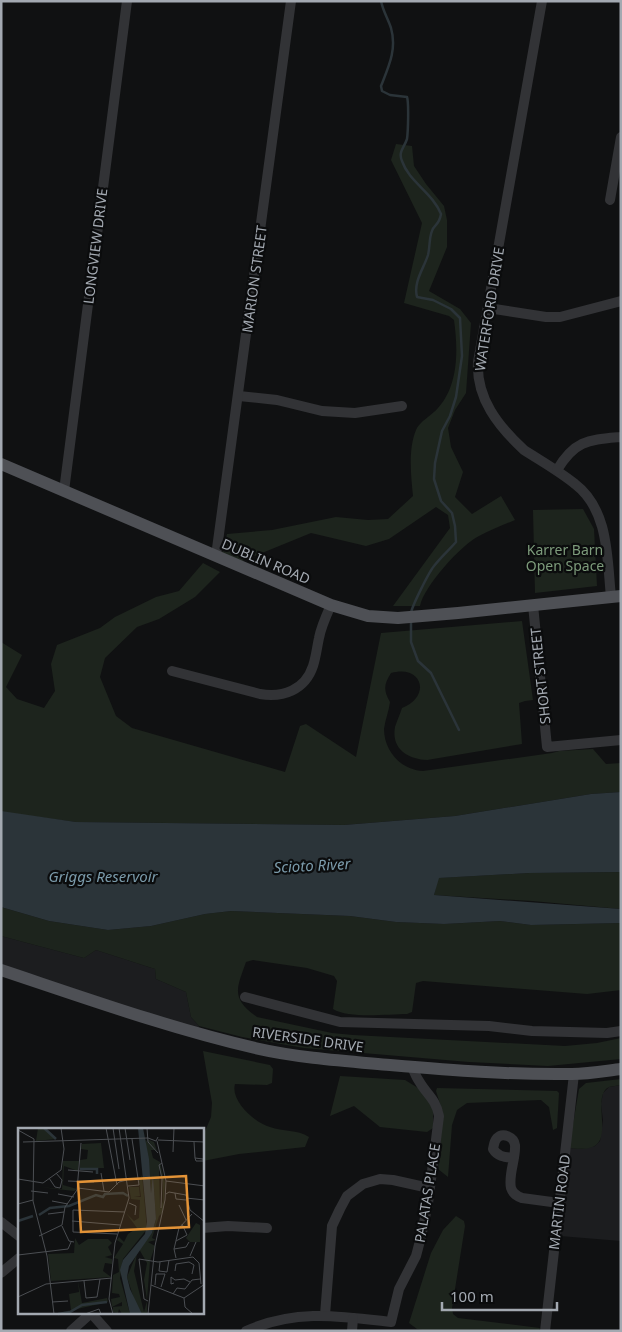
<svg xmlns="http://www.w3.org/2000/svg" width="622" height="1332" viewBox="0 0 622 1332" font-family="'Noto Sans',sans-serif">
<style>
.built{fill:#1c1d1f}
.green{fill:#1d241d}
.water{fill:#2b3439}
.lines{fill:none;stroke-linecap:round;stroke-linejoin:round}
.stream{stroke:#2b3439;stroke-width:2.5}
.minor{stroke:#323336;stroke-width:10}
.major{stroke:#4e5055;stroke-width:12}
.labels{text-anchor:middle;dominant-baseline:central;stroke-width:4.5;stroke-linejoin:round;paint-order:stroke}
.street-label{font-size:14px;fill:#a3a9b1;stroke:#0b0c0d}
.park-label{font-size:14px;fill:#7d9b7b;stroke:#0b0c0d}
.water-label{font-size:15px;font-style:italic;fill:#7b9bab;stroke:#0b0c0d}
.inset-river{fill:none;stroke:#2b3439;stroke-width:2.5}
.inset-road{fill:none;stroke:#4b4e52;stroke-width:1}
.view{fill:#e39337;fill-opacity:0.15;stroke:#e39337;stroke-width:2.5}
.inset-edge{fill:none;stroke:#a3a9b1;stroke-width:2.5}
</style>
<rect width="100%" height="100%" fill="#101112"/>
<!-- built -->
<g class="built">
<polygon points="1,936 84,958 96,950 155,969 156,979 186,992 191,1017 199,1026 198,1037 1,971"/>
<polygon points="621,1085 621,1241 560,1236 569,1148 582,1149 595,1146 600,1141 603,1120 601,1104 603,1093 609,1087"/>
</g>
<!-- green -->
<g class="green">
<path d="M396,144L412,146L414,166L426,184L444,206L447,220V247L429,291L460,309L471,323L466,393L455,410L448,428L451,447L463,472L455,497L472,514L501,496L515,520C503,525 490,530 479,536C461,545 424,586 420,606H393L450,528L448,515L436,507L389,539L366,546L311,533L242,561L222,553L227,534L272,530L336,517L368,520L388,519L413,496C411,476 408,449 416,430C419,422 432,415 438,408C459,385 458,349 454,320L449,316L404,303L422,223L391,160Z"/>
<polygon points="583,509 594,529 597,586 535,593 533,510"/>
<path d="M203,563L220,572L195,597L159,619L137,627L105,658L100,677L116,716L132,728L285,772L300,726L306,724L356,757L381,633L522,621L533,700L525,701L519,703L522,744L427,760C409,759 391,750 395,727C397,721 400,714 402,708C432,696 422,664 391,673C384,684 383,690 390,702C389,711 385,720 384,729C384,751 401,770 423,771L552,753L559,751L593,749L606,764L621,763V792L591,794L455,816L344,825L76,822L1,812V642L22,655L6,687L17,699L44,708L55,691L51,664L57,645L100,628L115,617L156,597L179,591Z"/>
<polygon points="621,872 621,909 532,901 434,895 438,878 529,873"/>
<path d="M1,907L49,921L108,930L151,926L205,914L231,911L350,916L396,922L444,924L500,921L531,925L621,923V990L587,994L423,981L416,983L412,1012L407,1014C388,1014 349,1019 333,1009L337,981L334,976L307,968L253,960L246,962C237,988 230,998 257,1017L332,1033L353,1035L565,1046L597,1043L621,1038V1059L548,1066L469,1062L304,1048L242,1037L199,1026L191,1017L186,992L156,979L155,969L96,950L84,958L1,936Z"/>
<path d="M203,1051L270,1065L273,1069L272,1083L267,1085L235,1084C230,1101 255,1123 270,1127C283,1132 297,1129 309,1137L305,1147L239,1154L203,1161V1136L211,1117L212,1103Z"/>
<polygon points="340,1076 405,1080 418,1088 429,1100 433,1111 433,1128 427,1132 380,1127 354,1106 330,1116"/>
<path d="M621,1079V1085C617,1086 612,1086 609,1087C592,1095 611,1134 596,1145C590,1150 577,1149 569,1148L579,1089L586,1083Z"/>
<polygon points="437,1088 557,1091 559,1093 557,1128 553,1130 549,1107 541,1100 467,1103 457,1110 452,1125 448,1177 438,1169 443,1113 436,1091"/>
<polygon points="456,1216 464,1221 465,1226 452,1308 453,1314 458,1318 540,1328 539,1331 427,1331 417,1329 409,1323 431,1253 443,1230"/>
</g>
<!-- water -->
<polygon class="water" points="621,792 621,872 529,873 439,878 434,895 621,909 621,923 531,925 500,921 444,924 396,922 350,916 231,911 205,914 151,926 108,930 49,921 1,907 1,811 76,822 344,825 455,816 591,794"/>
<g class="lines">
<!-- stream -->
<g class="stream">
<path d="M381,1C383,11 388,19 391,28C397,49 389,66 381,86L382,91L390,95L407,97C409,103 408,132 407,139C404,148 398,152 402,161C409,182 432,192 441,214C439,226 434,224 432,231C429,238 430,247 428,255C424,268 413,282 417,297L433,300L451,309L460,318L462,356L456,397L450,416L442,431L435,463L434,479L441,501L452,513L455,526L456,542C449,550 441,557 434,566C429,572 412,606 411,613"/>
<polyline points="411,621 411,642 418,661 431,673 459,730"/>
</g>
<!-- minor -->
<g class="minor">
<path d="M542,1L478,362C476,398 498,426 524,450C541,461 559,471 575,484C609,510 607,558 611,597"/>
<polyline points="610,200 621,137"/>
<polyline points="488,308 546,317 560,317 621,301"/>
<polyline points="239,396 277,400 322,411 355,413 402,406"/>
<path d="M557,470C575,440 588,440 621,437"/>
<polyline points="64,491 127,1"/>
<polyline points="216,556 291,1"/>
<polyline points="533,605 547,747 621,740"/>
<path d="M172,671L260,694C283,698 305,690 313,666C316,657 317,647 319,638C321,627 326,616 331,605"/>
<polyline points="245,997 340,1022 489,1026 532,1031 607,1033 621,1031"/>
<path d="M514,1158C505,1157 498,1157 493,1149C494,1145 494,1141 497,1138C503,1132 514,1137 515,1145C516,1159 508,1175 511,1188C513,1194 517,1196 522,1198L559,1203"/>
<polyline points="1,1222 19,1236"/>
<polyline points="202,1228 228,1226 267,1228"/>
<polyline points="1,1273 19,1258"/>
<polyline points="91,1313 107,1331"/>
<polyline points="325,1315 332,1226 340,1209 347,1196 363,1184 380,1179 393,1180 429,1188"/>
<polyline points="71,1331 91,1313"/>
<path d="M246,1331C296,1309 339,1316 391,1322L399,1289L416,1256L421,1237L428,1203L439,1116C436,1099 427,1095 419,1081C416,1077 414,1071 412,1067"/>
<polyline points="352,1331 353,1318"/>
<polyline points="545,1331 574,1074"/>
</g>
<!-- major -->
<g class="major">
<polyline points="1,464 331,605 368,616 398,618 458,613 621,596"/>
<path d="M1,970C85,998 169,1028 255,1048C299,1058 345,1061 390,1065C450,1070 511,1075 572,1074C588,1074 605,1071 621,1069"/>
</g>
</g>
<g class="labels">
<!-- street labels -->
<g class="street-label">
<text transform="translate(95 246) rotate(-83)">LONGVIEW DRIVE</text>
<text transform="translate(254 279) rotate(-82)">MARION STREET</text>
<text transform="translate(489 309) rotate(-81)">WATERFORD DRIVE</text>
<text transform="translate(266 561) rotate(23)">DUBLIN ROAD</text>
<text transform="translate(540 676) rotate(-96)">SHORT STREET</text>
<text transform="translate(308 1039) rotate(8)">RIVERSIDE DRIVE</text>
<text transform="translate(427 1193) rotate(-81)">PALATAS PLACE</text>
<text transform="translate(559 1202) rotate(-83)">MARTIN ROAD</text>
</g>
<!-- park labels -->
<g class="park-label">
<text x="565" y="549">Karrer Barn<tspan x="565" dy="16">Open Space</tspan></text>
</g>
<!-- water labels -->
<g class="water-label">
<text transform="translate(312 865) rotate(-3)">Scioto River</text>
<text x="103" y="876">Griggs Reservoir</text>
</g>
</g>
<!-- overview -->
<g transform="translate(18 1128)">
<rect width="186" height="186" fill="#101112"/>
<path d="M20,0H28L38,11L18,13ZM127,11L132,17L129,11L136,14L139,23L136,20L137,22H133L135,30L142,34L147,55L145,84L141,88L134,110L138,112L130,114L137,118L132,133L129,172L126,152L129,135L121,121L134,105L138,92L135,46L134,65ZM141,39L145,54V73L142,81ZM83,15L86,40H62V32L69,31L70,22L63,21L64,16ZM45,33H61L60,43L46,38L45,57L59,61L56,63L21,59L44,61ZM124,47L129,101L105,131L102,150L112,186H104L101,181L100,185L95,184V179L104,178V174L94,179L93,171L102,169L101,166L94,165L95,147L101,144L100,131L96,130L105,116L99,112L101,109L106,114L110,106L119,100L108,85L116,93L121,90L122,72L113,71L111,59H121L122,68L116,69H123L121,53ZM178,95L182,97V114H172L168,110ZM57,110L61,117L70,111H90L94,115L90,119L94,127L87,129L94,131V136L87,135L85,143L93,149L33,153L30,126L56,125ZM119,125L116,143L126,184L129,173V186H124L117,174L109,149ZM60,153L64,175L89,170L90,174L37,186L53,182L51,166L61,164Z" fill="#1d241d" fill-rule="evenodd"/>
<path d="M120,0H125L131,31L133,65L135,46L138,91L134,105L111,138L109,149L112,161L124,186H112L102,142L105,132L127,106L129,94Z" fill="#2b3439"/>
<path class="inset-river" d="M26,0L38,11M62,41H79V46M21,87L32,80L51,78L78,67L85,69L87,66L105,65L110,68M0,93L15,88M40,186L52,184L64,177L89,174"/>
<path class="inset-road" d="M88,0L99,57M95,0L101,41M107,0L112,32M129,0L130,14L140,25M0,2L16,11L15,73L29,128L36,186M140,12L187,14M5,14L130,10L138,13L140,9M176,14L177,30M155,24L156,0M177,30L185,31L186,33H178ZM50,42L75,44M83,45L86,63M31,50L37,59L42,60L44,52L38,45M0,51L25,55L43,42L46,21L43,0M50,53L76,54M148,53L187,58M110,58L121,57L114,11M60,60L91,64L101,54L109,52M13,63L30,65M157,65L158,71L168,72M40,66L56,69M148,66L151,64L168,67L172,82L187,94M168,70L187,72M34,73L50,76M111,75L118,78L117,87M0,76L15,72M161,77L168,92M143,80L144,51L141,37L144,35M30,86L46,84M54,93L102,97M44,98L51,113L56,114M99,106L55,104V82L107,84M21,108L44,97L47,79L59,62L63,15M158,113L169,107L164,96M156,121L168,119L171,114M0,127L50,121L53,114M172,128L178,114M158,130L156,121L161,100L174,86M142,134L141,143L149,144L151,132M157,143L158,136L171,134L176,137L174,146M157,152L166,151L172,154M66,153L68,170L79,169L82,151M156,155L153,156V149L157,152M133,157L166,170L187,156M137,157L138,146H147L143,159M155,166L159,160L167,161L174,152L182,151M0,169L28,156L94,150M166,170L167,179L175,186M130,173L126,171L121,131L140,134L175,129L181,135L183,156M34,174L50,173M67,186L81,181L83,186M95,186L91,171L97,115L111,70L101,0M130,186L137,118L147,72L148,53L139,13"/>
<path class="view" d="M168,48L171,99L63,104L60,54Z"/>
<rect width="186" height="186" class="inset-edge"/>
</g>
<!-- border -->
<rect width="622" height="1332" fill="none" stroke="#a3a9b1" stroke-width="5"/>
<!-- scale -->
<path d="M442 1302v8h115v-8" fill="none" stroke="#a3a9b1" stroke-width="2.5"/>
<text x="450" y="1302" font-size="15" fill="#a3a9b1" stroke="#0b0c0d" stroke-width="4" paint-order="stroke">100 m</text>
</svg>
